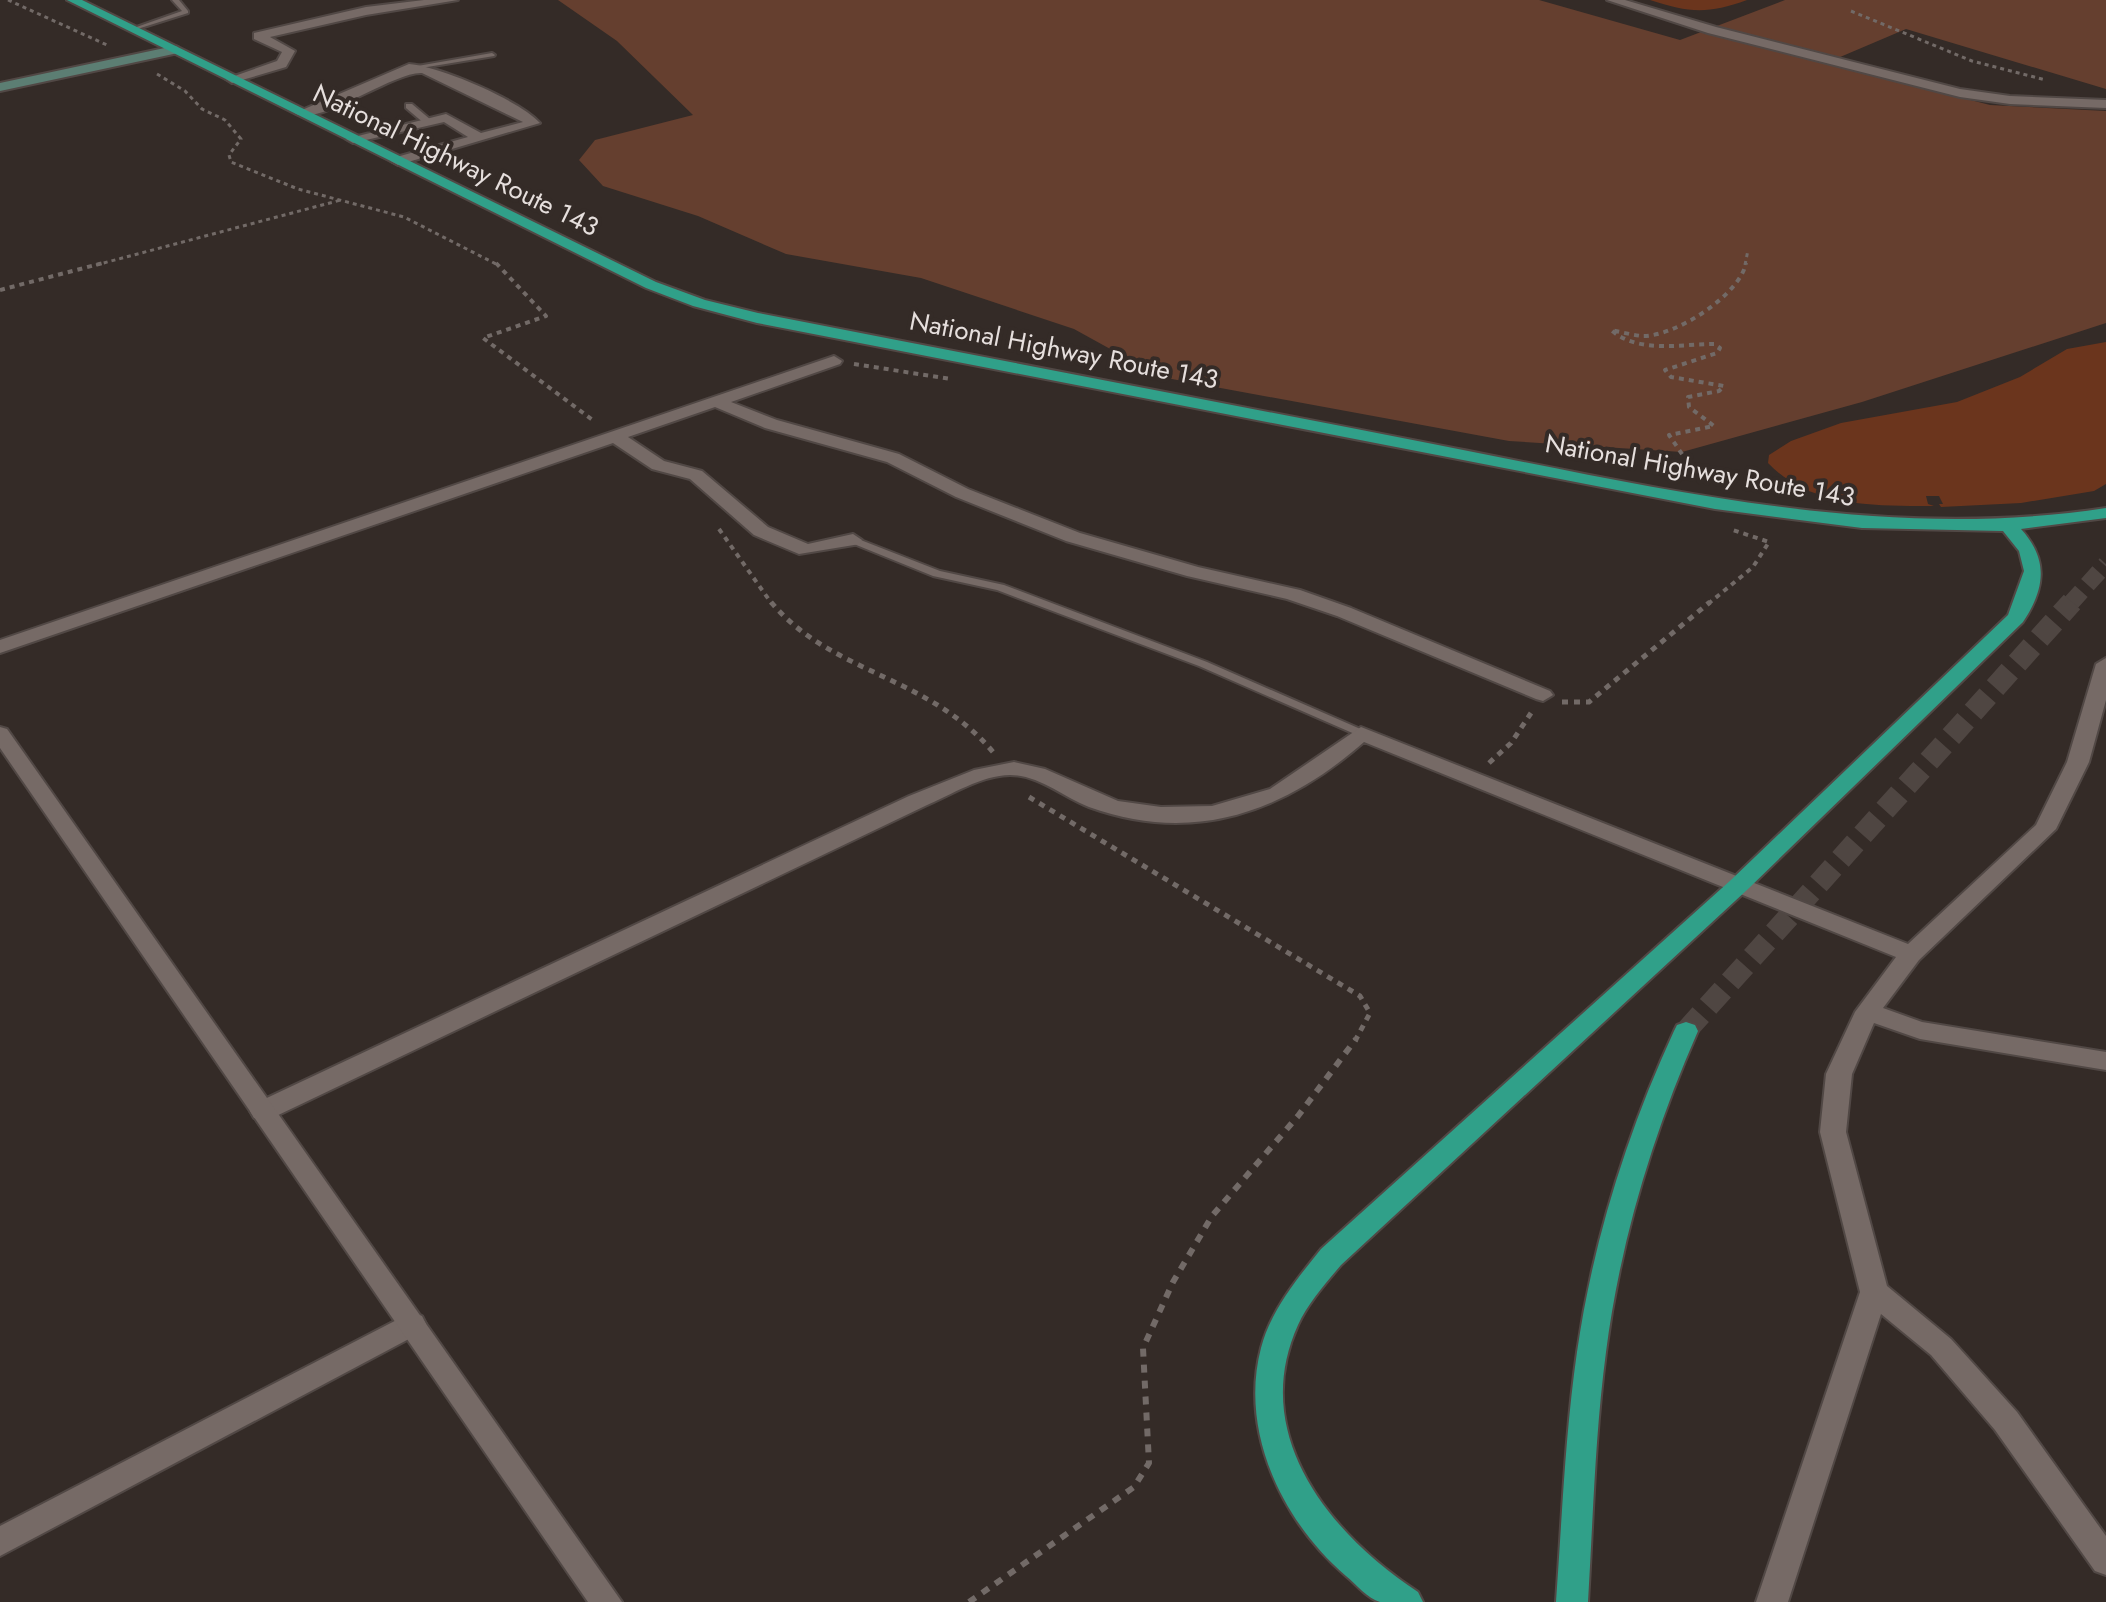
<svg xmlns="http://www.w3.org/2000/svg" width="2106" height="1602" viewBox="0 0 2106 1602" font-family="Jost,sans-serif">
<style>
.green{fill:#653f2f}
.water{fill:#6b351d}
.lines{fill:none;stroke-linecap:round;stroke-linejoin:round}
.trunk-tunnel-far1{stroke:#4f4642;stroke-width:17;stroke-dasharray:17 9;stroke-linecap:butt}
.trunk-tunnel{stroke:#4f4642;stroke-width:22;stroke-dasharray:22 11;stroke-linecap:butt}
.service-casing{stroke:#514845;stroke-width:4}
.minor-casing{stroke:#514845;stroke-width:4}
.tertiary-casing{stroke:#514845;stroke-width:4}
.secondary-casing{stroke:#514845;stroke-width:4}
.trunk-casing{stroke:#514845;stroke-width:4}
.path-far3{stroke:#726a67;stroke-width:3;stroke-dasharray:4 4;stroke-linecap:butt}
.path-far2{stroke:#726a67;stroke-width:4;stroke-dasharray:5 5;stroke-linecap:butt}
.path-far1{stroke:#726a67;stroke-width:5;stroke-dasharray:6 6;stroke-linecap:butt}
.path{stroke:#726a67;stroke-width:6;stroke-dasharray:8 8;stroke-linecap:butt}
.service{fill:#766a66;fill-rule:evenodd}
.minor{fill:#766a66;fill-rule:evenodd}
.tertiary{fill:#766a66;fill-rule:evenodd}
.secondary{fill:#5c7e73;fill-rule:evenodd}
.trunk{fill:#30a089;fill-rule:evenodd}
.labels{text-anchor:middle;dominant-baseline:central;stroke-width:8;stroke-linejoin:round;paint-order:stroke}
.far-street-label{font-size:26px;fill:#e6dfdd;stroke:#342b27}
</style>
<rect width="100%" height="100%" fill="#342b27"/>
<!-- green -->
<polygon class="green" points="558,0 1539,0 1680,40 1785,0 2106,0 2106,89 1906,29 1826,63 1990,105 2106,111 2106,323 1862,402 1682,452 1509,441 1161,377 1074,329 921,278 786,254 698,216 603,186 579,160 595,140 693,115 617,41"/>
<!-- water -->
<g class="water">
<path d="M1650,0H1747C1708,14 1689,13 1650,0Z"/>
<path d="M2106,342V484L2094,491L2021,503L1941,507L1939,504H1943L1939,496H1926L1928,504L1934,506C1876,506 1811,508 1768,463L1769,455L1791,441L1841,423L1957,402L2020,377L2067,349Z"/>
</g>
<g class="lines">
<!-- trunk-tunnel-far1 -->
<polyline class="trunk-tunnel-far1" points="2070,604 2106,564"/>
<!-- trunk-tunnel -->
<polyline class="trunk-tunnel" points="1686,1031 2072,602"/>
<defs>
<g id="service">
<polygon points="172,0 179,0 188,11 188,13 131,31 131,29 182,11"/>
<polygon points="492,53 495,55 494,56 409,70 406,68"/>
<polygon points="406,104 412,104 431,120 431,124 425,124 406,108"/>
<polygon points="853,537 940,571 1004,585 1207,662 1365,731 1367,733 1361,736 1357,735 1199,666 997,590 933,576 849,542 848,540"/>
</g>
<g id="minor">
<polygon points="424,0 458,0 366,15 270,37 295,51 286,67 232,83 226,79 277,61 282,52 254,39 254,33 366,7"/>
<path d="M409,64C439,66 519,100 540,123L398,165L391,161L393,158L468,137L444,122L353,143L346,139L446,114L481,133L523,122L422,73C394,71 317,128 295,113Z"/>
<polygon points="834,356 842,361 840,364 731,402 777,420 899,454 968,489 1080,533 1198,567 1300,590 1351,608 1550,691 1553,695 1543,701 1536,699 1337,616 1287,599 1187,576 1066,541 956,497 887,462 765,428 715,407 628,437 664,461 702,471 768,527 808,544 853,534 862,540 860,544 799,554 754,535 690,479 652,469 613,443 0,653 0,640"/>
<path d="M2106,658V700L2089,762L2056,829L1919,960L1883,1008L1922,1022L2106,1052V1070L1920,1039L1874,1023L1852,1074L1846,1132L1887,1286L1951,1339L2017,1412L2106,1536V1575L2095,1571L1995,1430L1931,1355L1881,1314L1788,1602H1756L1860,1292L1820,1132L1826,1074L1855,1012L1896,957L1364,742C1284,812 1194,845 1089,807C1063,797 1039,775 1010,775C982,775 951,795 925,806L272,1118L263,1120L254,1118L250,1111L254,1104L909,796L974,770L1014,762L1045,769L1118,801L1161,807L1212,806L1270,789L1361,727L1908,944L2036,825L2067,762L2096,664Z"/>
<polygon points="412,1312 422,1316 426,1324 422,1332 0,1556 0,1526"/>
</g>
<g id="tertiary">
<polygon points="1607,0 1625,0 1716,27 1960,89 2010,96 2106,100 2106,108 2010,104 1960,97 1708,33"/>
<polygon points="0,727 7,729 622,1602 588,1602 0,748"/>
</g>
<polygon id="secondary" points="174,46 178,47 178,53 0,91 0,83"/>
<g id="trunk">
<path d="M67,0H82L656,282L705,300L758,313C983,357 1208,400 1433,444C1655,487 1879,543 2106,508V518L2021,529C2049,560 2045,589 2023,622L1748,889L1341,1265C1326,1283 1308,1303 1298,1325C1248,1435 1331,1535 1418,1592L1423,1602C1410,1602 1392,1602 1380,1602C1368,1599 1356,1584 1346,1576C1283,1522 1239,1432 1261,1348C1271,1310 1297,1279 1321,1249L1732,879L2008,615L2024,571L2019,551L2003,531L1862,528L1715,509L757,323L693,306L646,288Z"/>
<path d="M1686,1022L1695,1025L1698,1031C1653,1133 1620,1242 1606,1352C1595,1435 1593,1519 1588,1602H1556C1562,1519 1565,1435 1577,1352C1593,1241 1627,1133 1674,1031L1677,1025Z"/>
</g>
</defs>
<!-- service casing -->
<use href="#service" class="service-casing"/>
<!-- minor casing -->
<use href="#minor" class="minor-casing"/>
<!-- tertiary casing -->
<use href="#tertiary" class="tertiary-casing"/>
<!-- secondary casing -->
<use href="#secondary" class="secondary-casing"/>
<!-- trunk casing -->
<use href="#trunk" class="trunk-casing"/>
<!-- path-far3 -->
<g class="path-far3">
<polyline points="8,0 107,45"/>
<polyline points="1851,11 1972,61 2046,80"/>
<polyline points="157,74 185,91 202,109 225,120 241,139 229,155 231,162 298,189 404,217 498,265"/>
<polyline points="96,265 341,200"/>
<polyline points="1745,265 1748,250"/>
</g>
<!-- path-far2 -->
<g class="path-far2">
<polyline points="496,263 546,316 483,338 594,421"/>
<polyline points="0,290 103,263"/>
<polyline points="854,364 951,379"/>
<path d="M1699,479L1669,435L1714,426L1689,407L1688,397L1719,391L1724,386L1671,377L1665,370L1717,353L1720,348L1714,344C1680,344 1639,354 1611,330C1621,332 1632,335 1642,336C1675,337 1740,295 1746,263"/>
<polyline points="719,529 772,604"/>
<polyline points="1708,604 1753,567 1769,542 1730,529"/>
</g>
<!-- path-far1 -->
<g class="path-far1">
<path d="M771,602C831,674 928,675 993,752"/>
<polyline points="1562,702 1589,702 1710,602"/>
<polyline points="1489,763 1511,743 1531,713"/>
<polyline points="1029,797 1360,996 1370,1013 1355,1041"/>
</g>
<!-- path -->
<polyline class="path" points="969,1602 1134,1487 1149,1463 1143,1348 1173,1282 1212,1216 1298,1116 1356,1039"/>
<!-- service -->
<use href="#service" class="service"/>
<!-- minor -->
<use href="#minor" class="minor"/>
<!-- tertiary -->
<use href="#tertiary" class="tertiary"/>
<!-- secondary -->
<use href="#secondary" class="secondary"/>
<!-- trunk -->
<use href="#trunk" class="trunk"/>
</g>
<g class="labels">
<!-- far-street labels -->
<g class="far-street-label">
<text transform="translate(456 160) rotate(26)">National Highway Route 143</text>
<text transform="translate(1064 350) rotate(11)">National Highway Route 143</text>
<text transform="translate(1700 470) rotate(10)">National Highway Route 143</text>
</g>
</g>
</svg>
